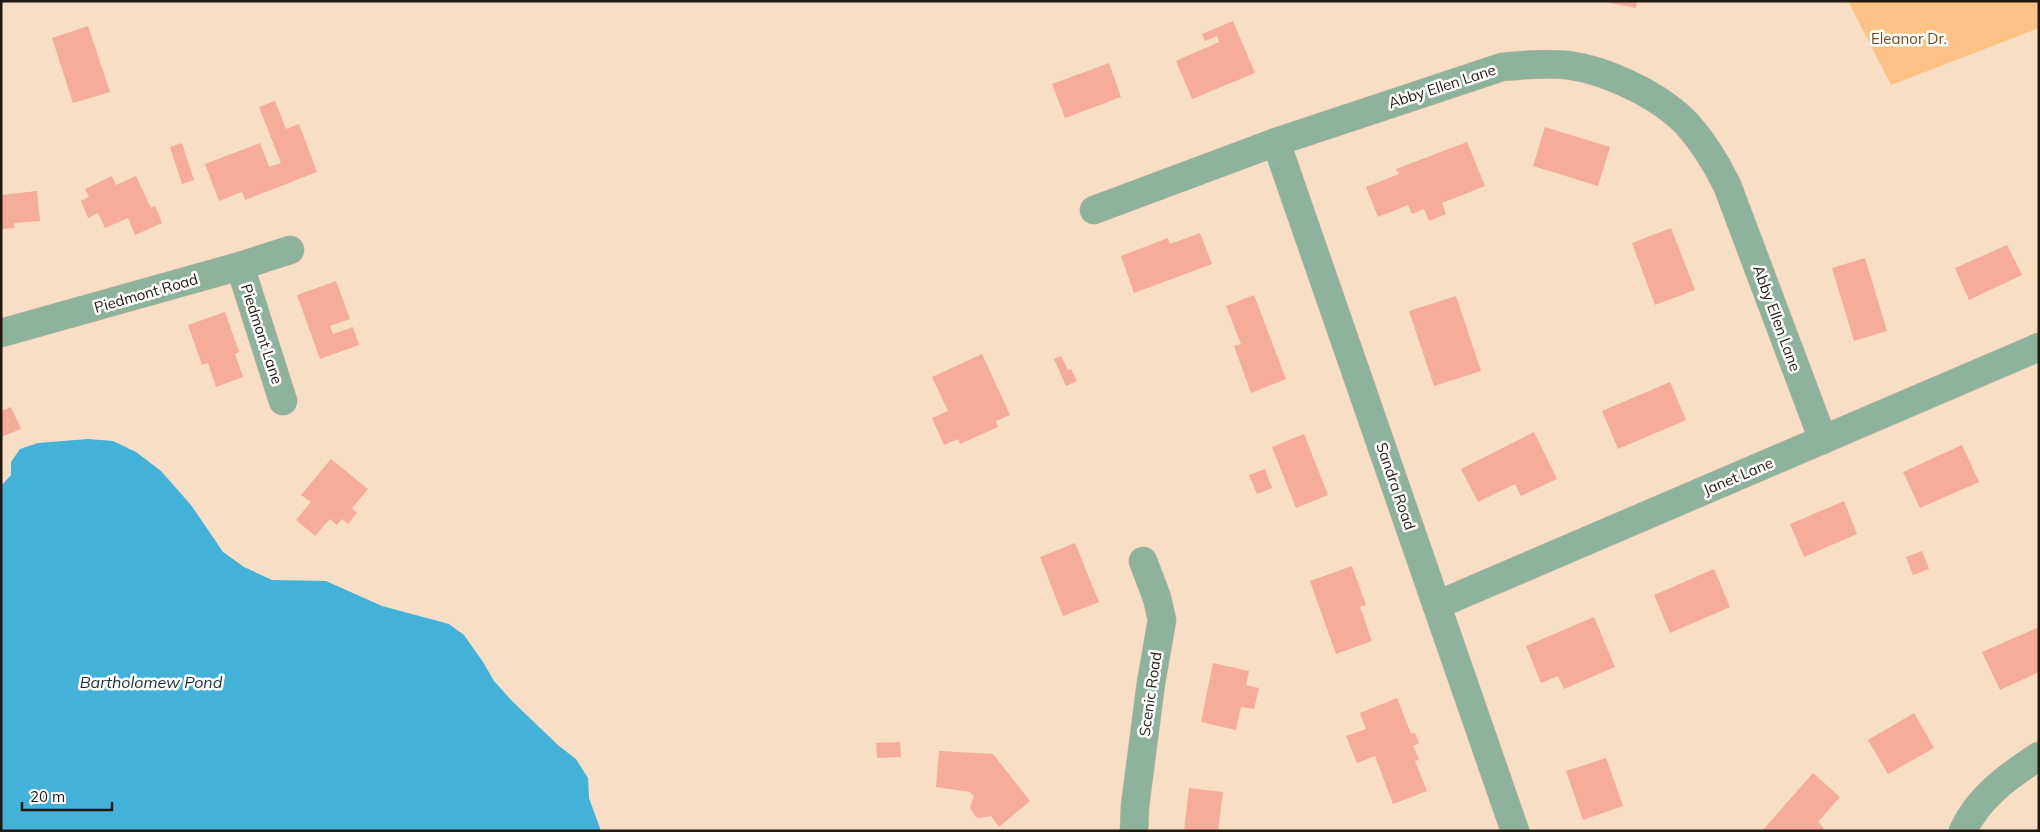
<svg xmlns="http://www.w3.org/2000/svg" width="2040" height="832" viewBox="0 0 2040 832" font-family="Mulish,sans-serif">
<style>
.green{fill:#fcc286}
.water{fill:#42b2d9}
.building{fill:#f6ac9b}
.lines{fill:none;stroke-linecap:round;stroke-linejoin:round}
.minor-casing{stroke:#d1bba4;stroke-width:29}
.minor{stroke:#8db39d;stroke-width:28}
.labels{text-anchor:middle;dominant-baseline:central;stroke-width:5;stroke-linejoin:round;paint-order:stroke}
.park-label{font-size:15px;fill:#744917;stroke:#fff}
.street-label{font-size:15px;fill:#221910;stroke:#fff}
.water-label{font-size:16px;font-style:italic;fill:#1b2f36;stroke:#fff}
</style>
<rect width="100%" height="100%" fill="#f7dec5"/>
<!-- green -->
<polygon class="green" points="1848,1 2039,1 2039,28 1891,85"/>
<!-- water -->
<polygon class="water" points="88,439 113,441 136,452 161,471 191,505 223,552 244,567 272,580 326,581 382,606 449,624 464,635 483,662 494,681 513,702 559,746 576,759 588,778 589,798 601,831 1,831 1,486 11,475 11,462 20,449 38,443"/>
<!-- building -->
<g class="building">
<polygon points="1600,1 1637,1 1636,8"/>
<polygon points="1233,21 1255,73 1192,99 1176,61 1219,42 1217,36 1205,41 1202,34"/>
<polygon points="88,26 110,92 73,103 52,38"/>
<polygon points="1109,63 1121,97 1065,118 1052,84"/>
<polygon points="275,101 286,129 299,124 317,172 245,200 242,192 219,201 205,164 260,143 269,167 281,163 259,107"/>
<polygon points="1545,127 1610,147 1598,186 1533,166"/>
<polygon points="1467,142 1485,186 1442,203 1446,214 1429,221 1424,209 1412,214 1408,205 1378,217 1366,187 1399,174 1396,169"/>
<polygon points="182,143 194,180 182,184 170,147"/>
<polygon points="112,176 116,185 136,176 151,208 155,206 162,223 135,235 128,218 105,228 98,213 88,218 81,201 89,197 85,189"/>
<polygon points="37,191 40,221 14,223 15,228 1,229 1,195"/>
<polygon points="1671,228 1695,290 1655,305 1632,243"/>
<polygon points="1200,233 1212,264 1134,293 1121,256 1168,238 1170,244"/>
<polygon points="2007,245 2022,275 1969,300 1955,268"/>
<polygon points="1865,258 1887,331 1854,341 1832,268"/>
<polygon points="336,281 350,319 330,326 333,334 353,327 359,345 320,359 297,295"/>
<polygon points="1254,295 1286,379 1251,393 1234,346 1241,344 1226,306"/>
<polygon points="1456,296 1481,371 1434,386 1409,311"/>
<polygon points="225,312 239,352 235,354 243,377 216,387 208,363 202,365 188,325"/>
<polygon points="982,354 1010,415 996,421 998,427 960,444 958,439 944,445 932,418 948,411 932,377"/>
<polygon points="1061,356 1068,370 1071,369 1077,381 1066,386 1054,359"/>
<polygon points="1670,382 1686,420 1618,449 1602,411"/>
<polygon points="11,407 21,429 1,437 1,411"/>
<polygon points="1534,432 1557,479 1521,496 1515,484 1478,502 1461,469"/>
<polygon points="1304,434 1328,495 1296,508 1272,447"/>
<polygon points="1962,445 1979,482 1920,508 1903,472"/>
<polygon points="331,459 368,489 352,508 357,513 348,524 342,519 337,525 330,519 315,536 296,520 311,502 301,495"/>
<polygon points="1265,469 1272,488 1257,494 1249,475"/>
<polygon points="1844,501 1857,534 1804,557 1790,524"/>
<polygon points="1075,543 1099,602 1063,616 1040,557"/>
<polygon points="1922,551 1929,569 1913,575 1906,557"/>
<polygon points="1352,566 1366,605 1360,607 1372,641 1336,654 1310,581"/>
<polygon points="1714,569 1730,607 1670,633 1654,595"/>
<polygon points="1594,617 1615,667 1564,689 1558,676 1541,683 1526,646"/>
<polygon points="2039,627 2039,672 2000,690 1982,652"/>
<polygon points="1213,663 1249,671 1246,685 1259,688 1254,709 1241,707 1236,730 1201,722"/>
<polygon points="1397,698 1411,734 1415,733 1419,743 1413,746 1419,759 1415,761 1427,791 1393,804 1375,756 1357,763 1346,736 1366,729 1360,713"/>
<polygon points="1914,713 1934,748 1888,774 1868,740"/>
<polygon points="900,742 901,757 877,758 876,743"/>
<polygon points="939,751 993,754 1030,801 999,827 991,816 979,818 975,816 970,808 974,796 970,792 936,787"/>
<polygon points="1606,758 1623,806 1583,820 1566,771"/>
<polygon points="1813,773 1840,797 1818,822 1824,828 1822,831 1762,831"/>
<polygon points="1189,788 1223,792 1218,831 1184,831"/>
</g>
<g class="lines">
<defs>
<g id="minor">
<polyline points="1276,142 1515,831"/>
<path d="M1094,210L1276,142L1502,67C1524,65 1545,63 1567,65C1606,70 1660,95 1688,125C1704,143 1716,163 1727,185L1823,440"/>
<polyline points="240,266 283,401"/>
<polyline points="1,333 240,266 290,250"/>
<polyline points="1437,605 2039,347"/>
<polyline points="1134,831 1135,806 1151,683 1162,620 1157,598 1143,561"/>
<path d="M1963,831C1978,797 2010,775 2039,756"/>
</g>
</defs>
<!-- minor casing -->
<use href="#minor" class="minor-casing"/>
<!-- minor -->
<use href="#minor" class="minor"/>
</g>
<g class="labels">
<!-- park labels -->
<g class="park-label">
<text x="1909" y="38">Eleanor Dr.</text>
</g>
<!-- street labels -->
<g class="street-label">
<text transform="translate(1442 86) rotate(-18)">Abby Ellen Lane</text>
<text transform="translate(146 293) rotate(-16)">Piedmont Road</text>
<text transform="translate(1777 318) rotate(70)">Abby Ellen Lane</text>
<text transform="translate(262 334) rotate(72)">Piedmont Lane</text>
<text transform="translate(1738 476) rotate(-23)">Janet Lane</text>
<text transform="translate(1396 486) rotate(71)">Sandra Road</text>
<text transform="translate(1150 694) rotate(-82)">Scenic Road</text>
</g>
<!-- water labels -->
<g class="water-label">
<text x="151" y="682">Bartholomew Pond</text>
</g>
</g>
<!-- border -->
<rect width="2040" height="832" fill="none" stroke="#221910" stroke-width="5"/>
<!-- scale -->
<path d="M22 802v8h90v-8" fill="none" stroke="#221910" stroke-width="2.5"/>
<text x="30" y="802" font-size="15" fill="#221910" stroke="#ffffff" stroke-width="4" paint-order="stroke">20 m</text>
</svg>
